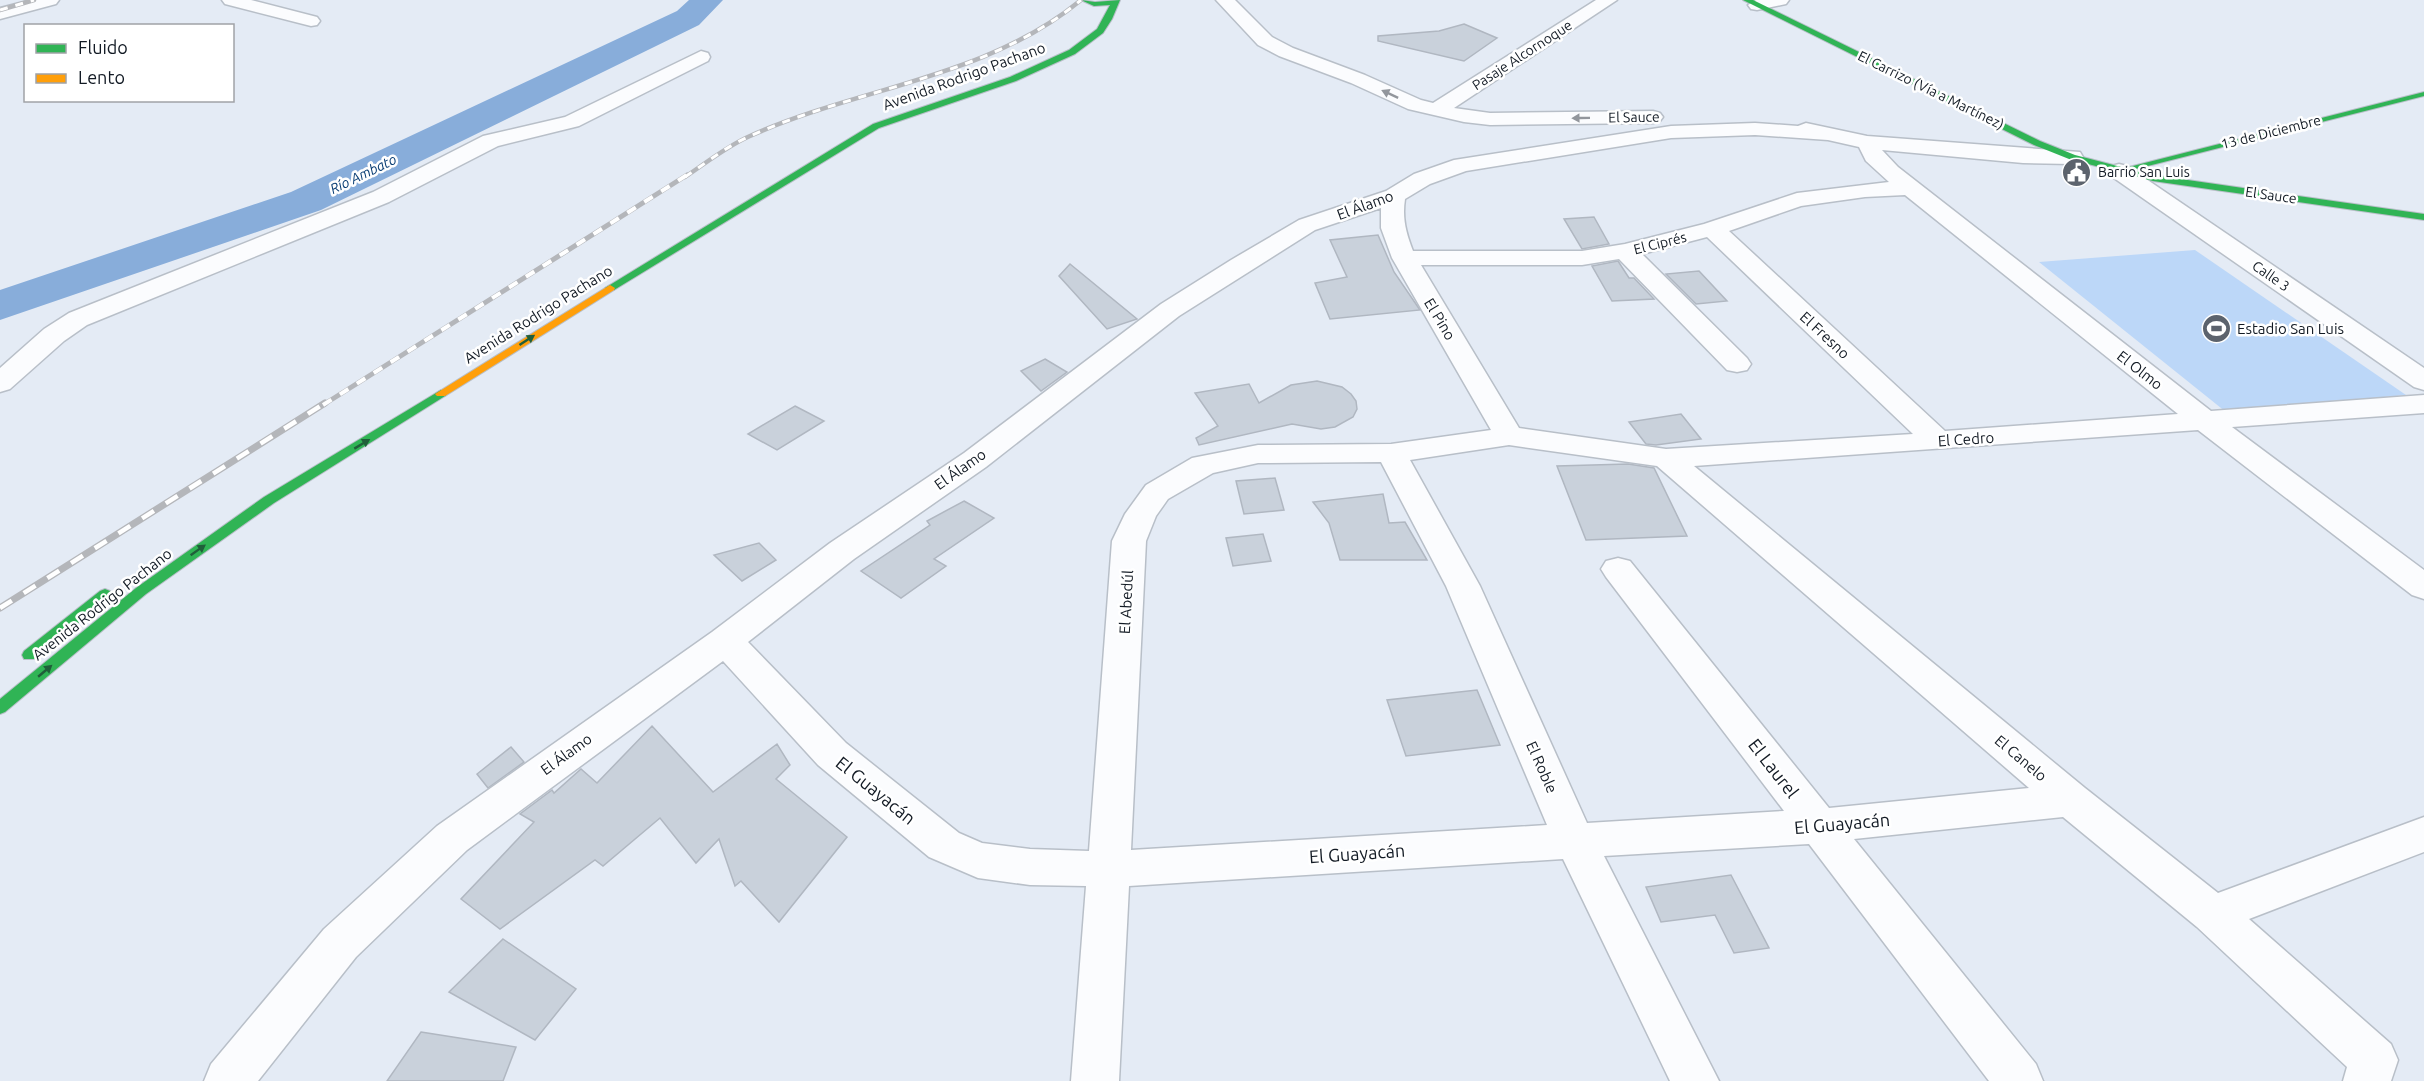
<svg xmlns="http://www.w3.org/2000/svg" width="2424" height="1081" viewBox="0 0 2424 1081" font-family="Ubuntu,sans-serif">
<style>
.green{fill:#bcd7f8}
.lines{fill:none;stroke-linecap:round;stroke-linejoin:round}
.river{fill:#88adda;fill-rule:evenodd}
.building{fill:#c9d1db;stroke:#b0b7c1;stroke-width:1.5}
.street-casing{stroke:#b8bfc8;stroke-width:3}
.fast-casing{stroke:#b8bfc8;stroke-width:2}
.slow-casing{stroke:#b8bfc8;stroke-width:2}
.street{fill:#fbfcfe;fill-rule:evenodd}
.fast{fill:#30b455;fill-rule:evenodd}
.slow{fill:#ff9f0a;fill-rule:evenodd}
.rail-far2-casing{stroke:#b4b6ba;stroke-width:4.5}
.rail-far1-casing{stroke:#b4b6ba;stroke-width:5}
.rail-casing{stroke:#b4b6ba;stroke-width:7}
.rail-far2{stroke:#fff;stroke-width:3;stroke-dasharray:8;stroke-linecap:butt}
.rail-far1{stroke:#fff;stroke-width:4;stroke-dasharray:10;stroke-linecap:butt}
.rail{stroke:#fff;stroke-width:4.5;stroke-dasharray:14;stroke-linecap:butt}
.oneway{fill:#92969c}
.oneway2{fill:#205f3a}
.labels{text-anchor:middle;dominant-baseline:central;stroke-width:5;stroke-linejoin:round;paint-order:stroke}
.far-street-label{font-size:14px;fill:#121a24;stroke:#fff}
.far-poi-label{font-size:14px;fill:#121a24;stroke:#fff;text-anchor:start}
.far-water-label{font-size:14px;font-style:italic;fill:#063b72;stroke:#fff}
.street-label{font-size:15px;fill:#121a24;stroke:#fff}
.poi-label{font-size:15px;fill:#121a24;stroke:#fff;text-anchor:start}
.near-street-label{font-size:18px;fill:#121a24;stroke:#fff}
</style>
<rect width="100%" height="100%" fill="#e4ebf5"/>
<!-- green -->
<polygon class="green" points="2195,250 2406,395 2226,412 2039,262"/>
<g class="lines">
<!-- river -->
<polygon class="river" points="689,0 723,0 699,25 321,210 0,320 0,290 291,192 677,11"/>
</g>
<!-- building -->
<g class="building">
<polygon points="1464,24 1497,38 1464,61 1378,41 1378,36 1439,31"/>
<polygon points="1594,217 1609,244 1582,249 1564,219"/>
<polygon points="1378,235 1394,272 1420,310 1330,319 1315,283 1347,277 1330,240"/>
<polygon points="1618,261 1629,278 1634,278 1654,299 1612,301 1592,266"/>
<polygon points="1070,264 1137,319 1107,329 1059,276"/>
<polygon points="1699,271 1727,301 1696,304 1666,274"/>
<polygon points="1045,359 1067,372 1041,391 1021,371"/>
<polygon points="1317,381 1342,387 1351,394 1356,401 1357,409 1353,417 1335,427 1321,429 1292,424 1199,445 1196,438 1218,426 1195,393 1249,384 1259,403 1291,385"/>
<polygon points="795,406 824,421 777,450 748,434"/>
<polygon points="1681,414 1701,439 1656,445 1646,444 1629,422"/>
<polygon points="1628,464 1654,468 1687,536 1586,540 1557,466"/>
<polygon points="1275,478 1284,510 1244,514 1236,481"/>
<polygon points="1383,494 1389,523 1405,522 1427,560 1340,560 1329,523 1313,502"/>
<polygon points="964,501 994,518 934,559 946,566 901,598 861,571 930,525 927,521"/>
<polygon points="1263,534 1271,561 1233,566 1226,538"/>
<polygon points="759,543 776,560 742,581 714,555"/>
<polygon points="1477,690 1500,745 1406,756 1387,700"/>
<polygon points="652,726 713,792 777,744 790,765 776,779 847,837 779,922 741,881 735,886 719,839 696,863 660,818 603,866 595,860 500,929 461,899 534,822 520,814 552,790 554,793 581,769 597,783"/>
<polygon points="511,747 524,762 488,788 477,774"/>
<polygon points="1731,875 1769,948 1734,953 1715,915 1661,922 1646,887"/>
<polygon points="503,939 576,989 535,1040 449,992"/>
<polygon points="421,1032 516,1047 503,1081 387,1081"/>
</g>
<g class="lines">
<defs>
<g id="street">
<polygon points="31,0 59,0 56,4 0,19 0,8"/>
<polygon points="222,0 251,0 317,17 320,21 317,25 311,26 225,4"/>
<polygon points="1216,0 1235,0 1272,37 1293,48 1365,75 1421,100 1433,103 1596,0 1617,0 1454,108 1490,113 1653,111 1660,113 1663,117 1660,121 1653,123 1490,125 1464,122 1408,109 1351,83 1279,56 1258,45"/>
<polygon points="1756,0 1789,0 1786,4 1757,10 1751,9 1748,5"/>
<polygon points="701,51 708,53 710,57 708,61 579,126 498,146 389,202 87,325 64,341 10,389 0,392 0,368 44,329 69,313 373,192 483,136 565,117"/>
<path d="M1755,123L1798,126L1806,123L1867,136L2080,152L2083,157L2080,162L2072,164L2023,163L1882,150L1898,167L2211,411L2424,395V413L2232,427L2424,570V599L2412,595L2198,430L1694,466L2085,788L2218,893L2424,817V852L2249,919L2391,1044L2398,1060L2391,1081H2343L2347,1067L2197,927L2063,817L1854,839L2036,1064L2043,1081H1989L1809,844L1604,856L1719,1081H1670L1563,859L1129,886L1119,1081H1071L1086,886L1030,885L978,878L929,857L818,765L723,661L467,850L356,957L258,1081H204L211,1064L324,929L437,826L712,632L830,543L964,453L1161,304L1231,260L1299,220L1386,191L1414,174L1454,160L1671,126ZM1755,135L1828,140L1859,147L1866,161L1889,182L1797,193L1704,224L1625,244L1582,251H1413C1406,233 1402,218 1405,199L1430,184L1466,171L1671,138ZM1905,195L2178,414L1945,431L1729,231L1801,206L1865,197ZM1381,208V228L1392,258L1491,430L1391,444L1258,445L1192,458L1146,485L1125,514L1112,541L1089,851L1030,849L982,843L959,833L846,743L748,642L854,559L986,467L1179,316L1315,230ZM1707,237L1913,434L1666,449L1519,428L1421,265H1582L1619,259L1727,370L1737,372L1747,370L1751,364L1747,358L1642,254ZM1509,445L1657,466L2029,788L1829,808L1630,561L1618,558L1606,561L1601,569L1606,577L1784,811L1587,823L1480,586L1410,460ZM1381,462L1446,586L1547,825L1131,850L1146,541L1156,516L1168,499L1213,473L1258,463Z"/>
<polygon points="2119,164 2127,166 2424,368 2424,390 2414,387 2111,176 2108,171 2111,166"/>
</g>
<g id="fast">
<polygon points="1081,0 1095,2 1120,0 1112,19 1103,33 1075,54 1016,81 879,128 614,290 606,290 605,288 873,124 1010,77 1069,50 1097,29 1110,5 1094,6"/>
<polygon points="1743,0 1753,0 2040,141 2075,155 2125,168 2424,92 2424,96 2132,170 2153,175 2424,214 2424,220 2153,181 2069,159 2034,145"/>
<polygon points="441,390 445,392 447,394 445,396 274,503 146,594 5,712 0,714 0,699 136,588 264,497"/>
<polygon points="105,589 110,591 112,594 110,597 34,659 24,659 22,655 24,651 100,591"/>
</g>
<polygon id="slow" points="610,285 615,288 614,290 445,396 437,396 435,394"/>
</defs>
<!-- street casing -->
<use href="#street" class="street-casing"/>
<!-- fast casing -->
<use href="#fast" class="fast-casing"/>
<!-- slow casing -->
<use href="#slow" class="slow-casing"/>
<!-- street -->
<use href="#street" class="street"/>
<!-- fast -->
<use href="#fast" class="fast"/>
<!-- slow -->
<use href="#slow" class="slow"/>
<defs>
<g id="rail-far2">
<polyline points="0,10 34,0"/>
<path d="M685,177C706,163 727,146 750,136C859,87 987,78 1081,0"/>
</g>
<polyline id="rail-far1" points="323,405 687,175"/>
<polyline id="rail" points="0,608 325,403"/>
</defs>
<!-- rail-far2 casing -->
<use href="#rail-far2" class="rail-far2-casing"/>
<!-- rail-far1 casing -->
<use href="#rail-far1" class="rail-far1-casing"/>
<!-- rail casing -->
<use href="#rail" class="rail-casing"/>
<!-- rail-far2 -->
<use href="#rail-far2" class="rail-far2"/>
<!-- rail-far1 -->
<use href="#rail-far1" class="rail-far1"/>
<!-- rail -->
<use href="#rail" class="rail"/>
</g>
<!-- one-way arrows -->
<defs><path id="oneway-solid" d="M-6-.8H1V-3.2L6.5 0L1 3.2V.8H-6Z" transform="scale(1.5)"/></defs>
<g class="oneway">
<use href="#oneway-solid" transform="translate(1390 94) rotate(-155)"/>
<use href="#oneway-solid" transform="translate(1581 118) rotate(179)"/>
</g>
<g class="oneway2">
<use href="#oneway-solid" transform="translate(527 340) rotate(-33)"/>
<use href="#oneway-solid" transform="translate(362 444) rotate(-31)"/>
<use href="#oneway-solid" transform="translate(198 550) rotate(-35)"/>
<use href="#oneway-solid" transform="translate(45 671) rotate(-40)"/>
</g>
<!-- icons -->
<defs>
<symbol id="civic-disc" viewBox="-11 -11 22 22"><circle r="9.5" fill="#5c636d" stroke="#fff"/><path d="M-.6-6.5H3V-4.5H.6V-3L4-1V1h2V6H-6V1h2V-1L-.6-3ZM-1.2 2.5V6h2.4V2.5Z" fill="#fff"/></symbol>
<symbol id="stadium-disc" viewBox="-11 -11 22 22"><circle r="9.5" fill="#5c636d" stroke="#fff"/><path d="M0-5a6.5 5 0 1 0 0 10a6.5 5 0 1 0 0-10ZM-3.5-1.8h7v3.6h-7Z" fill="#fff"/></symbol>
</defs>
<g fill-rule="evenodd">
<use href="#civic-disc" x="2060" y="156" width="33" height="33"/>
<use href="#stadium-disc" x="2200" y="312" width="33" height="33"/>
</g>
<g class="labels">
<!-- far-street labels -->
<g class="far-street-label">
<text transform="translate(1522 55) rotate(-33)">Pasaje Alcornoque</text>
<text transform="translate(1931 90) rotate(26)">El Carrizo (Vía a Martínez)</text>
<text transform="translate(1634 117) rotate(-1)">El Sauce</text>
<text transform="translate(2271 132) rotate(-14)">13 de Diciembre</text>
<text transform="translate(2271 195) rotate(8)">El Sauce</text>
<text transform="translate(1660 243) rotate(-14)">El Ciprés</text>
<text transform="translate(2271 276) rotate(35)">Calle 3</text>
</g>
<!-- far-poi labels -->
<g class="far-poi-label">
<text x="2098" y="172">Barrio San Luis</text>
</g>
<!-- far-water labels -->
<g class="far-water-label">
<text transform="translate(363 174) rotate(-26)">Río Ambato</text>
</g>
<!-- street labels -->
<g class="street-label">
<text transform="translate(964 76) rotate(-20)">Avenida Rodrigo Pachano</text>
<text transform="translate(1365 205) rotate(-20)">El Álamo</text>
<text transform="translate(538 314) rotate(-32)">Avenida Rodrigo Pachano</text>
<text transform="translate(1440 319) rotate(59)">El Pino</text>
<text transform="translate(1825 335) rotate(43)">El Fresno</text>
<text transform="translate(2140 370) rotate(38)">El Olmo</text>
<text transform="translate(1966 439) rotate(-4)">El Cedro</text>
<text transform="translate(960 469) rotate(-35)">El Álamo</text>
<text transform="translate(1126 602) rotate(-87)">El Abedúl</text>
<text transform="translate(102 604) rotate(-38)">Avenida Rodrigo Pachano</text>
<text transform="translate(566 754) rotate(-36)">El Álamo</text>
<text transform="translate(2021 758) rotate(40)">El Canelo</text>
<text transform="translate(1542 767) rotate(66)">El Roble</text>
</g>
<!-- poi labels -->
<g class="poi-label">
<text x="2237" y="328">Estadio San Luis</text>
</g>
<!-- near-street labels -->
<g class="near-street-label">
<text transform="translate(1774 768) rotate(52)">El Laurel</text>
<text transform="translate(876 790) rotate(39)">El Guayacán</text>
<text transform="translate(1842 823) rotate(-5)">El Guayacán</text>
<text transform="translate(1357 853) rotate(-4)">El Guayacán</text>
</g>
</g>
<!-- legend -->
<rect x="24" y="24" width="210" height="78" fill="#ffffff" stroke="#a0a3a7" stroke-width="1.5"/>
<rect x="36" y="44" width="30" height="9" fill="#30b455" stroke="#a0a3a7" stroke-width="1.5"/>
<text x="78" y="54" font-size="18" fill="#121a24">Fluido</text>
<rect x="36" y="74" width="30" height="9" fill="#ff9f0a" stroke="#a0a3a7" stroke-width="1.5"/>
<text x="78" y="84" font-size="18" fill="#121a24">Lento</text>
</svg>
